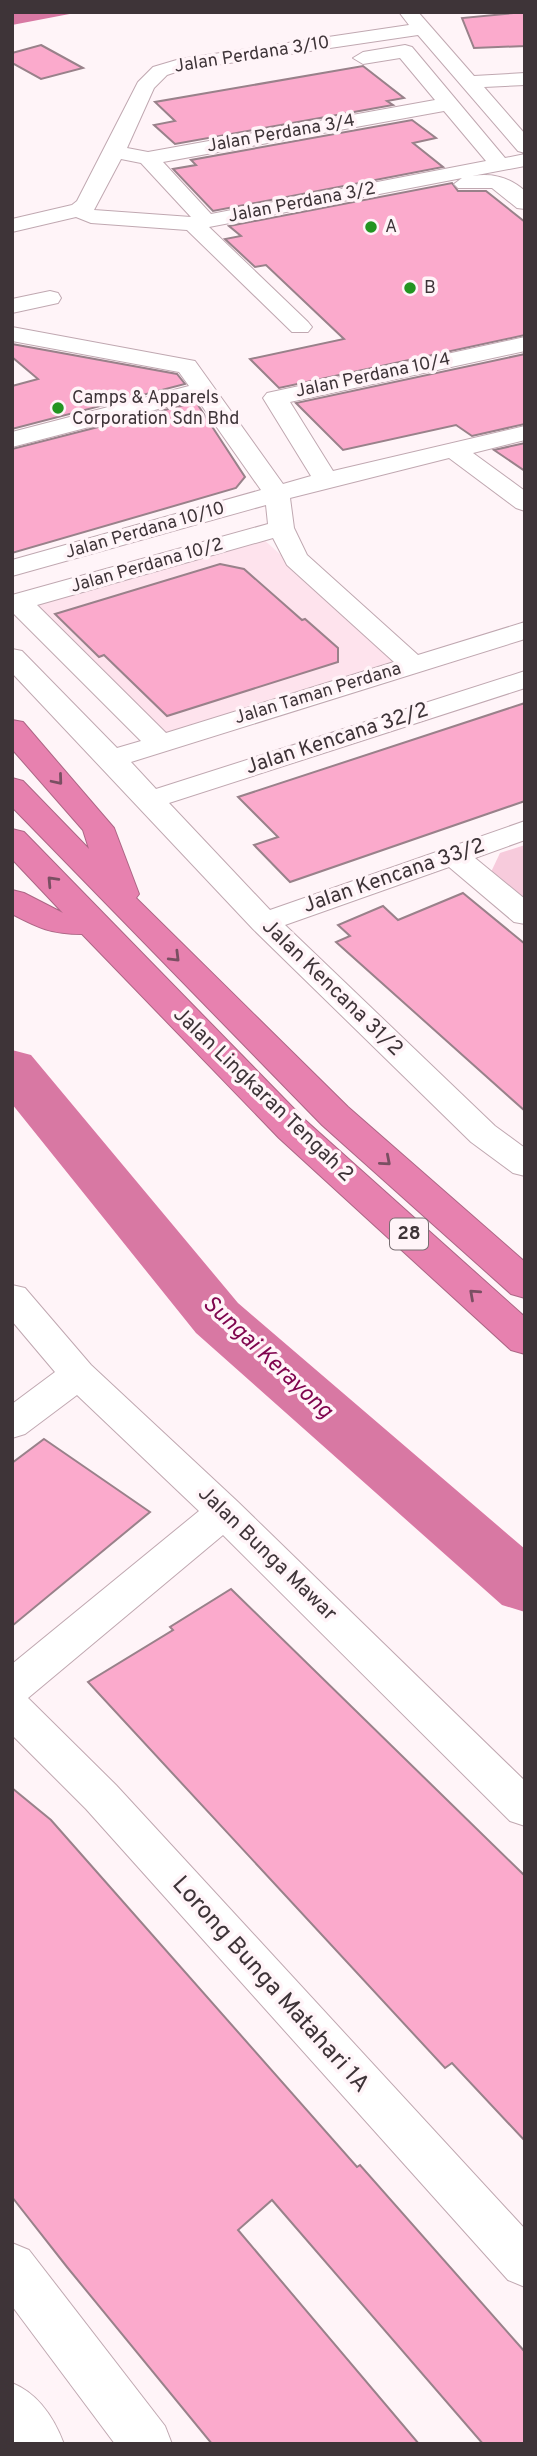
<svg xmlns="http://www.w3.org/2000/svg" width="537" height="2456" viewBox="0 0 537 2456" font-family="Overpass,sans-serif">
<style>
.built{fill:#fee3ed}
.green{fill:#f7cbdc}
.water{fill:#d878a3}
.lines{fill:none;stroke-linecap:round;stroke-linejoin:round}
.river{fill:#d878a3;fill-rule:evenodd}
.building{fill:#fbaacc;stroke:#99818a;stroke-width:2}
.minor-casing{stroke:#c0a8b1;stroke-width:2}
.highway-casing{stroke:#ac6685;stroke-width:2}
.minor{fill:#fff;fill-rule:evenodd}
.highway{fill:#e781af;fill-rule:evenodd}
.oneway{stroke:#794f62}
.poi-dot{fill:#239421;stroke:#fff4f8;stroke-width:2.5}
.labels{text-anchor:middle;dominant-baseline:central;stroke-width:7;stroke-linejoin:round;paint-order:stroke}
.far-street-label{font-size:18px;fill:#3e3438;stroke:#fff4f8}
.far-poi-label{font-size:18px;fill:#3e3438;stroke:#fff4f8;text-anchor:start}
.shield{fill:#fff4f8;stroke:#786e72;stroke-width:2}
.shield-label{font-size:19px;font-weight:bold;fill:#3e3438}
.street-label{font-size:21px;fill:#3e3438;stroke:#fff4f8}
.water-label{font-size:23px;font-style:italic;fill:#80064f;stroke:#fff4f8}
.near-street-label{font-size:24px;fill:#3e3438;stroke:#fff4f8}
</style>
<rect width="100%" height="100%" fill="#fff4f8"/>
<!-- built -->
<polygon class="built" points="262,538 400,662 167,735 32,606"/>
<!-- green -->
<polygon class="green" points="525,845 525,899 491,872 500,853"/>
<!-- water -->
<polygon class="water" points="12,12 80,12 12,25"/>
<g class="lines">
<!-- river -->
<polygon class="river" points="12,1050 31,1055 238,1303 525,1549 525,1612 502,1605 196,1333 12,1104"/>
</g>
<!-- building -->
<g class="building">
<polygon points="525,12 525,46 474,48 462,18"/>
<polygon points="41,45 83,68 41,79 12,63 12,53"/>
<polygon points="363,66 404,98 387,101 393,105 175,144 154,125 175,121 155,102"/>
<polygon points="412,120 436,138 413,143 443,167 213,211 173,169 196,165 191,160"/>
<polygon points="452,183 458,191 486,191 525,222 525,335 279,388 250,359 344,339 266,265 255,267 225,239 241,236 229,226"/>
<polygon points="12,344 177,374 185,384 12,429 12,386 38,379 12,357"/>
<polygon points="525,354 525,424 472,436 456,425 343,450 296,403"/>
<polygon points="196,402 245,477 236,488 12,553 12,449"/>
<polygon points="525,443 525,471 494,450"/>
<polygon points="220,564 244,569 302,620 305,619 338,648 338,662 167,716 104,655 99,657 55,614"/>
<polygon points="525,703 525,801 290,882 254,845 278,837 238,797"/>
<polygon points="463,893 525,944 525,1111 336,942 350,936 338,925 383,906 398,920"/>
<polygon points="44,1439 150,1512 12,1626 12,1463"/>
<polygon points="231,1589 525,1876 525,2141 452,2063 445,2068 88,1682 173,1630 170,1627"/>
<polygon points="12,1788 51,1820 357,2167 360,2165 525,2352 525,2444 483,2444 272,2200 238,2230 419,2444 212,2444 67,2267 12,2197"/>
</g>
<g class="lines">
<defs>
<g id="minor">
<path d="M399,12H418L474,76L525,73V85L484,87L525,134V153L518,151L418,35L182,70L167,75L154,88L127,148L148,152L435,100L400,58L363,64L353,58L363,52L405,45L412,47L505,158L525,154V166L472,176C493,173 509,177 525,191V209L517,208L492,188H458L454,184L462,178L209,227L308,322L312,327L308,332H292L187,230L91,223L76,217L12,232V219L72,205L77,201L138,82L153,67L180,59L409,25ZM444,111L486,161L211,214L163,162ZM121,159L141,163L191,217L94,210Z"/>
<polygon points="50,291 58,293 61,298 58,303 12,313 12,299"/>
<path d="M12,327L195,361L283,484L311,476L263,398L267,393L525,337V351L290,402L333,471L525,426V440L473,453L525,491V511L516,508L449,458L290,498L294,528L307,555L418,655L525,622V639L131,762L156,789L525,671V688L169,803L270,910L525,821V840L475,858L525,899V924L514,922L449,867L285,925L495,1126L525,1148V1176L513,1173L471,1142L253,929L12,673V649L22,651L117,748L141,741L12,612V595L268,524L266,505L12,576V560L261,490L197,399L12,447V432L189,386L179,372L12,341ZM273,538L287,565L394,662L166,733L37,605Z"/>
<polygon points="12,1285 25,1288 91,1365 238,1502 525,1781 525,1826 510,1821 223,1535 28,1698 116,1785 525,2229 525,2287 508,2280 86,1809 12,1735 12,1664 199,1511 77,1395 25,1434 12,1438 12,1404 55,1372 12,1321"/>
<polygon points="12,2243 29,2250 165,2426 172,2444 115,2444 12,2306"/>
<path d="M12,2383C39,2394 54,2418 64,2444H12Z"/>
</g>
<g id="highway">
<polygon points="12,720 23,722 114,828 139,894 136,898 348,1107 525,1262 525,1298 511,1294 322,1125 12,807 12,778 23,781 89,849 83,830 12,749"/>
<path d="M12,829L24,832L305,1120L525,1317V1354L511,1350L279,1138L82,934C51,934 39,928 12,914V890L24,893L63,913L12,859Z"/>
</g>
</defs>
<!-- minor casing -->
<use href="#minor" class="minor-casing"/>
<!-- highway casing -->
<use href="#highway" class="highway-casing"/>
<!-- minor -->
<use href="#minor" class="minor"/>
<!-- highway -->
<use href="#highway" class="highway"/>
</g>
<!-- one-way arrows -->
<defs><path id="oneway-chevron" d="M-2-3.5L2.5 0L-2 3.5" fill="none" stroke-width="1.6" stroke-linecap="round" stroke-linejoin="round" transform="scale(1.75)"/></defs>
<g class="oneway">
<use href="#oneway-chevron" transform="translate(58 780) rotate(50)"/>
<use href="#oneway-chevron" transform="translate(52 881) rotate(-133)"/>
<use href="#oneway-chevron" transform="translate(175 957) rotate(45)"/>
<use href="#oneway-chevron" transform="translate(386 1161) rotate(41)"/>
<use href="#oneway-chevron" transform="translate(474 1294) rotate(-138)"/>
</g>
<!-- markers -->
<g class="poi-dot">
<circle cx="371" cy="227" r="7"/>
<circle cx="410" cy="288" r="7"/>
<circle cx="58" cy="408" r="7"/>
</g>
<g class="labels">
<!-- far-street labels -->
<g class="far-street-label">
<text transform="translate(252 55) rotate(-9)">Jalan Perdana 3/10</text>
<text transform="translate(281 134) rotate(-10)">Jalan Perdana 3/4</text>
<text transform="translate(302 203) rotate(-11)">Jalan Perdana 3/2</text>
<text transform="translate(373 376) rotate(-12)">Jalan Perdana 10/4</text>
<text transform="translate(145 531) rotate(-16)">Jalan Perdana 10/10</text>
<text transform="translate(147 566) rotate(-16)">Jalan Perdana 10/2</text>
<text transform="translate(318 694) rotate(-17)">Jalan Taman Perdana</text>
</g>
<!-- far-poi labels -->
<g class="far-poi-label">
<text x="385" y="227">A</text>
<text x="424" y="288">B</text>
<text x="72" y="398">Camps &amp; Apparels<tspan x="72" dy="21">Corporation Sdn Bhd</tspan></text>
</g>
<!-- shield labels -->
<rect class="shield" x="390" y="1218.5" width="38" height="31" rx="5"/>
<g class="shield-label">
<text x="409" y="1234">28</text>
</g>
<!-- street labels -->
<g class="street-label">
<text transform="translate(337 739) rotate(-18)">Jalan Kencana 32/2</text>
<text transform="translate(394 876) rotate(-19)">Jalan Kencana 33/2</text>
<text transform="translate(332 988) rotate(44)">Jalan Kencana 31/2</text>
<text transform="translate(263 1095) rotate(44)">Jalan Lingkaran Tengah 2</text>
<text transform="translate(267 1554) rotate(44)">Jalan Bunga Mawar</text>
</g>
<!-- water labels -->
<g class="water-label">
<text transform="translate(267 1358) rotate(43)">Sungai Kerayong</text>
</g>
<!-- near-street labels -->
<g class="near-street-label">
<text transform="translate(270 1985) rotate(48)">Lorong Bunga Matahari 1A</text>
</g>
</g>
<!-- border -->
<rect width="537" height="2456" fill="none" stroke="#3e3438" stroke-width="28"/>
</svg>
